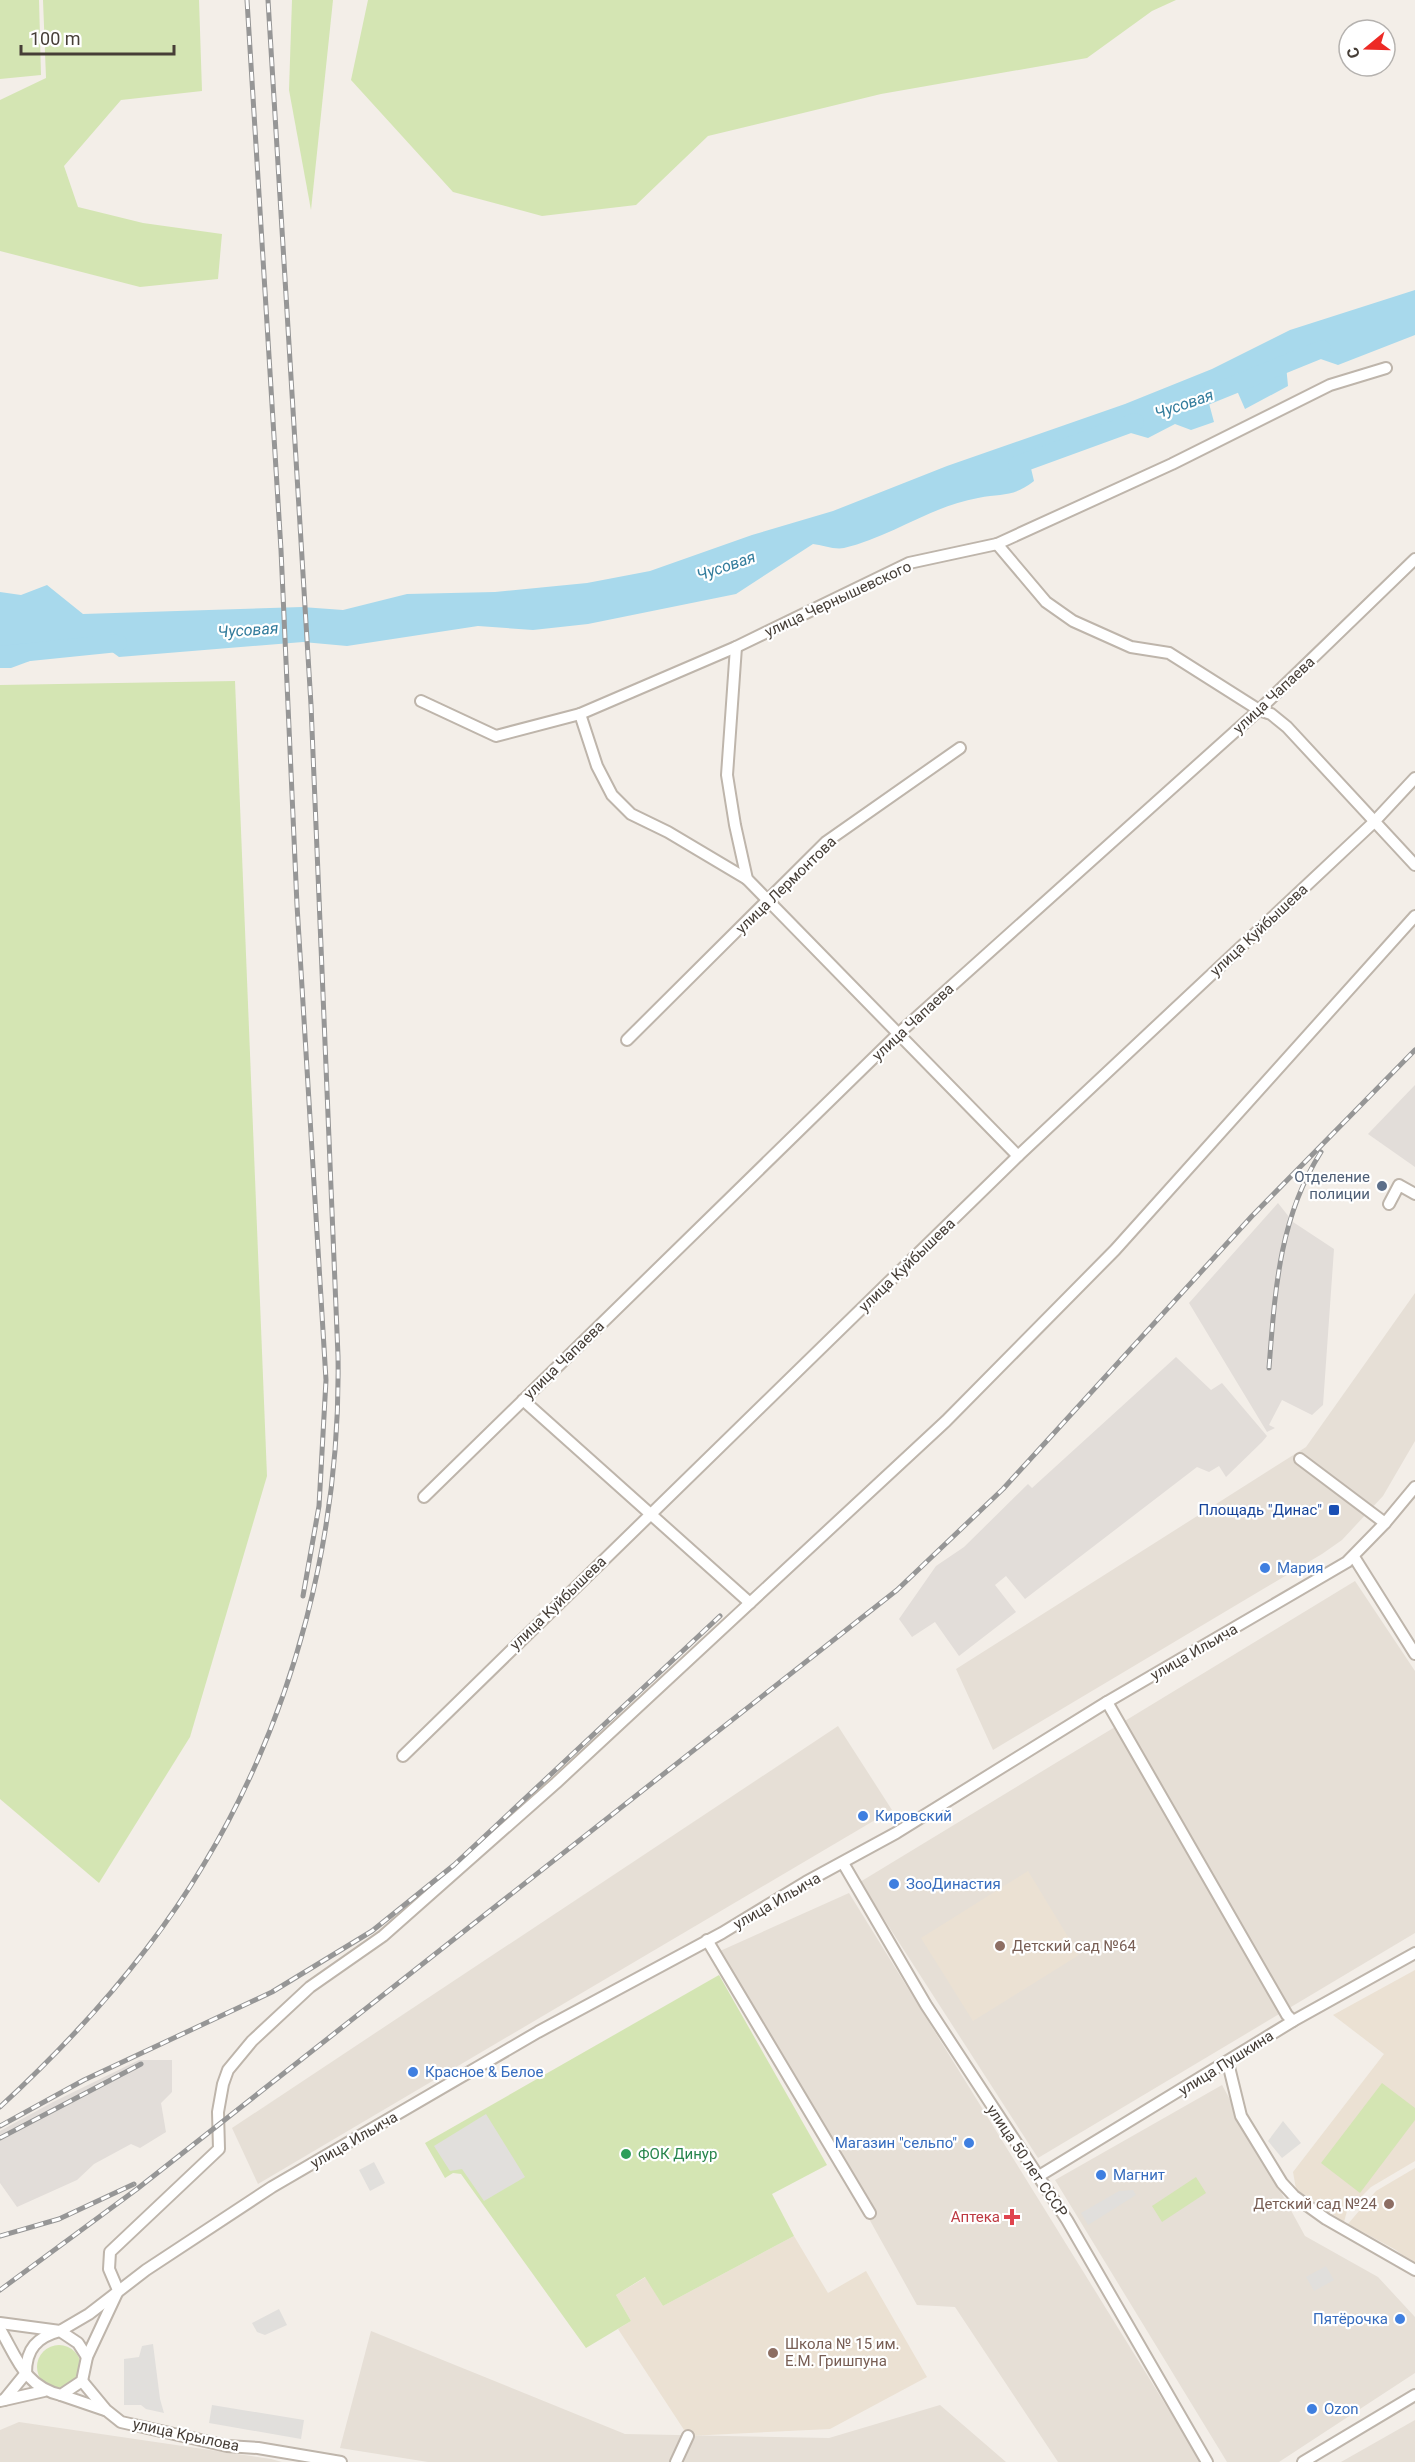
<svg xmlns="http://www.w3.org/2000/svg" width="1415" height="2462" viewBox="0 0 1415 2462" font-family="Roboto,sans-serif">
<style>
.residential{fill:#e6dfd6}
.industrial{fill:#e2ddd9}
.education{fill:#ebe1d3}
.green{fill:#d4e5b3}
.parking{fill:#e1dfdc}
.water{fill:#a8d9ec}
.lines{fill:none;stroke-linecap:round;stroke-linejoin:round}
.river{stroke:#a8d9ec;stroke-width:18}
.minor-casing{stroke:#beb5ab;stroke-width:14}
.minor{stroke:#fff;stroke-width:10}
.rail-casing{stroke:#969696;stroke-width:5}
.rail{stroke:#fff;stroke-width:3;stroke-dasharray:9;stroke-linecap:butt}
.service-dot{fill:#5c6f8a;stroke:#fff;stroke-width:2}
.transit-dot{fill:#1a4fb4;stroke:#fff;stroke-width:2}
.shop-dot{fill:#3f7fe0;stroke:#fff;stroke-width:2}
.education-dot{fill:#8d6e63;stroke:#fff;stroke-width:2}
.leisure-dot{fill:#2e9e5b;stroke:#fff;stroke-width:2}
.health-dot{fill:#e0444e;stroke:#fff;stroke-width:2}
.labels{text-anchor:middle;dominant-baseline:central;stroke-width:4.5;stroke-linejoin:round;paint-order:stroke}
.street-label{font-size:15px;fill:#463e37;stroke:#fff}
.service-label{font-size:15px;fill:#4e5e75;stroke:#fff;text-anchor:end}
.transit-label{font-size:15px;fill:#164399;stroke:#fff;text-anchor:end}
.shop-label{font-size:15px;fill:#366cbe;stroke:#fff;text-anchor:start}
.education-label{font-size:15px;fill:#785e54;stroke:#fff;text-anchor:start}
.leisure-label{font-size:15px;fill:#27864d;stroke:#fff;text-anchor:start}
.health-label{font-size:15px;fill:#be3a42;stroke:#fff;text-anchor:end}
.water-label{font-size:16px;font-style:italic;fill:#327c9c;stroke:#fff}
</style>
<rect width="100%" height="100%" fill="#f3eee8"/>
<!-- residential -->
<g class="residential">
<polygon points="1415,1293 1415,1441 1383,1496 1342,1540 1322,1554 993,1750 956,1669 1306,1447"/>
<polygon points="1355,1581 1415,1671 1415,1933 1038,2158 860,1882"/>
<polygon points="838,1726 892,1810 258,2184 232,2128"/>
<polygon points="849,1893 1201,2462 1058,2462 955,2307 917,2305 720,1951"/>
<polygon points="1222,2085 1305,2236 1378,2277 1415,2317 1415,2373 1279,2462 1227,2462 1055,2180"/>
<polygon points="371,2331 625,2434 829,2438 940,2405 1006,2462 428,2462 340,2448"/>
<polygon points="1415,2420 1415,2462 1341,2462"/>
<polygon points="19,2422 271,2459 282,2462 0,2462 0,2430"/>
</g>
<!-- industrial -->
<g class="industrial">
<polygon points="1415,1085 1415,1167 1368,1134"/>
<polygon points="1278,1203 1293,1222 1334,1249 1323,1405 1312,1415 1282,1400 1269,1425 1275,1428 1267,1432 1189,1303"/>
<polygon points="1176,1357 1211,1390 1222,1383 1267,1436 1262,1442 1226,1477 1219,1466 1209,1472 1197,1467 1025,1599 1006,1576 995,1585 1016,1612 959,1656 935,1622 912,1637 899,1619 936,1566 964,1547 1028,1484 1032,1488"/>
<polygon points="139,2060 172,2060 172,2092 161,2103 166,2132 140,2148 131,2144 94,2164 77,2180 17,2207 0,2183 0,2131 53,2102"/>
</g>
<!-- education -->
<g class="education">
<polygon points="1028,1871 1079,1955 973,2021 921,1938"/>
<polygon points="1415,1970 1415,2161 1371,2187 1347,2211 1344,2222 1296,2189 1293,2172 1384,2054 1333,2015"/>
<polygon points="1415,2168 1415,2265 1396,2250 1348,2224 1376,2191"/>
<polygon points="794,2236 828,2293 866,2271 927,2377 830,2429 688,2436 618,2329 631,2321 616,2295 646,2277 663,2306"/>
</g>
<!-- green -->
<g class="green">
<polygon points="0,0 39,0 41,75 0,79"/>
<polygon points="43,0 199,0 202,91 121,100 64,166 78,207 143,223 222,234 218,279 140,287 0,251 0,100 46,78"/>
<polygon points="292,0 333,0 311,210 289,90"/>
<polygon points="368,0 1176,0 1152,11 1087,58 881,94 708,136 636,205 542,216 453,192 351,80"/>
<polygon points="235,681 267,1476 190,1737 99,1883 0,1799 0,685"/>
<polygon points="719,1975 827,2165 772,2194 794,2236 663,2306 645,2277 616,2295 631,2321 586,2348 461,2174 453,2173 445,2178 425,2143"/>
<polygon points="1382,2083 1415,2108 1415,2120 1360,2193 1321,2163"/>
<polygon points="1196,2177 1206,2193 1162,2222 1152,2206"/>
<circle cx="59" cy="2367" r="22"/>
</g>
<!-- parking -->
<g class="parking">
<polygon points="486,2114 525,2177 484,2201 462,2169 450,2171 434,2146"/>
<polygon points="1283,2121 1301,2143 1282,2158 1268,2141"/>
<polygon points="374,2162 385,2183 370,2191 359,2170"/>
<polygon points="1133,2190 1136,2195 1088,2225 1081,2213 1119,2191"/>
<polygon points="1326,2266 1334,2280 1314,2291 1306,2277"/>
<polygon points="279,2309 287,2325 265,2335 257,2332 252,2323"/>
<polygon points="153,2344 160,2399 164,2413 146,2409 141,2405 124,2405 124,2359 139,2357 142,2346"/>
<polygon points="212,2405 304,2420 301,2439 209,2423"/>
</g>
<!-- water -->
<path class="water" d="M1415,290V335L1338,365L1309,355L1286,365L1288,386L1245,409L1235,386L1207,396L1214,422L1191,430L1175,424L1148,438L1117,429L1029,460L1034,481C1012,498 1003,493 978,498C931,506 891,537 844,548C835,550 822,545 813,544L736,594L588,624L533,630L478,626L347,646L303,642L119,657L101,644L65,648L11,668H0V592L21,595L47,585L83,614L302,607L343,610L407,594L495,592L587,583L650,571L752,535L833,511L947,466L1125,404L1212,369L1290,330Z"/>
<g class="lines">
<!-- river -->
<g class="river">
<polyline points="1184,405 1322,349"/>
<polyline points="1017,465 1135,422"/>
<polyline points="0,655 118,643"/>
</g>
<defs>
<g id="minor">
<polyline points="997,544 1046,602 1073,621 1131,647 1169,653 1259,710 1271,714 1287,727 1415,865"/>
<polyline points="736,647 727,775 735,825 747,879 1018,1156"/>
<polyline points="421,701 496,736 580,714 736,647 909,563 997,544 1172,464 1330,385 1386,368"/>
<polyline points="580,714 597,766 612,795 631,814 668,832 747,879"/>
<polyline points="627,1040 826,842 960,748"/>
<polyline points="1389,1204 1399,1185 1415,1194"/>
<polyline points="523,1400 750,1603"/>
<polyline points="1300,1459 1385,1523"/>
<polyline points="424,1497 898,1034 1259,710 1415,559"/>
<polyline points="1354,1557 1415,1654"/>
<polyline points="1107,1702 1287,2015 1293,2021"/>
<polyline points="403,1756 1018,1156 1373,823 1415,778"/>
<polyline points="843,1863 926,2005 1067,2220 1207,2462"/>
<polyline points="707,1940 870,2213"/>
<polyline points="1228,2063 1241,2116 1282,2183 1294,2196 1326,2219 1415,2270"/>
<polyline points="1039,2176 1293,2021 1415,1953"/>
<polyline points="118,2290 109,2269 110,2252 219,2149 218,2112 223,2084 228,2070 252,2041 310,1987 383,1936 556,1783 946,1421 1115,1250 1415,916"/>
<polyline points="0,2323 60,2331 89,2314 146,2270 272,2187 538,2032 722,1933 806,1882 896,1833 1107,1702 1347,1562 1385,1523 1415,1487"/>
<path d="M0,2329C17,2358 25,2387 61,2395L82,2381L87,2357L117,2293"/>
<path d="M26,2373C26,2349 37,2337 60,2331L78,2343L87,2357"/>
<polyline points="82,2381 106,2410 121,2422 227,2446 258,2448 341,2462"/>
<polyline points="61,2395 105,2410"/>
<polyline points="4,2400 26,2373"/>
<polyline points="0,2401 44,2391"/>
<polyline points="676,2462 688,2436"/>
<polyline points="1303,2462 1415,2395"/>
</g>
</defs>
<!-- minor casing -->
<use href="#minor" class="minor-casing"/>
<!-- minor -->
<use href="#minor" class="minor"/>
<defs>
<g id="rail">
<polyline points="247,0 281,550 297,905 326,1380 319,1506 303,1596"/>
<path d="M1269,1368C1275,1291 1279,1218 1321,1152"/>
<path d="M0,2107C78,2035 150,1955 204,1864C295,1713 341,1532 338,1356L311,705L268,0"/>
<polyline points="0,2126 84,2080 272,1992 372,1931 454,1865 720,1616"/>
<polyline points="0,2138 141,2064"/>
<polyline points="0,2236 59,2219 134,2184"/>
<polyline points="0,2290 137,2189 897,1590 1003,1489 1252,1216 1415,1050"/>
</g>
</defs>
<!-- rail casing -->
<use href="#rail" class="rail-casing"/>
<!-- rail -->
<use href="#rail" class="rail"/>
</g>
<!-- markers -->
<circle class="service-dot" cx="1382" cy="1186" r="6"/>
<rect class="transit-dot" x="1328" y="1504" width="12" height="12" rx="3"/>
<g class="shop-dot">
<circle cx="1265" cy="1568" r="6"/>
<circle cx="863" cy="1816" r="6"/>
<circle cx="894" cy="1884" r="6"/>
<circle cx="413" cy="2072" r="6"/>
<circle cx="969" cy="2143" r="6"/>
<circle cx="1101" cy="2175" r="6"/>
<circle cx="1400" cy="2319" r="6"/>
<circle cx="1312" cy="2409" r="6"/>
</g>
<g class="education-dot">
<circle cx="1000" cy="1946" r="6"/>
<circle cx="1389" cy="2204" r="6"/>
<circle cx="773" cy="2353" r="6"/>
</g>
<circle class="leisure-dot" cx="626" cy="2154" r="6"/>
<path class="health-dot" d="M1009 2208h6v6h6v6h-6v6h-6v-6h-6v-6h6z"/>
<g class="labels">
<!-- street labels -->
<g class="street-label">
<text transform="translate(838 599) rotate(-25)">улица Чернышевского</text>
<text transform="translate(1274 695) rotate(-43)">улица Чапаева</text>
<text transform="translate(786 885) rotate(-44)">улица Лермонтова</text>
<text transform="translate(1259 930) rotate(-43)">улица Куйбышева</text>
<text transform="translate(913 1022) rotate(-43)">улица Чапаева</text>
<text transform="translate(907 1265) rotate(-44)">улица Куйбышева</text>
<text transform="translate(564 1360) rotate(-44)">улица Чапаева</text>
<text transform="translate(558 1603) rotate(-44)">улица Куйбышева</text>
<text transform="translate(1194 1652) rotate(-30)">улица Ильича</text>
<text transform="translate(777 1901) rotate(-30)">улица Ильича</text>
<text transform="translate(1226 2063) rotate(-32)">улица Пушкина</text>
<text transform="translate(354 2140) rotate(-30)">улица Ильича</text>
<text transform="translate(1027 2161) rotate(56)">улица 50 лет СССР</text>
<text transform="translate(186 2435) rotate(12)">улица Крылова</text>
</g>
<!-- service labels -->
<g class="service-label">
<text x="1370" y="1177">Отделение<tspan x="1370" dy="17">полиции</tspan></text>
</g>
<!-- transit labels -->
<g class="transit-label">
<text x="1322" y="1510">Площадь "Динас"</text>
</g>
<!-- shop labels -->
<g class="shop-label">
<text x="1277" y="1568">Мария</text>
<text x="875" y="1816">Кировский</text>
<text x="906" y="1884">ЗооДинастия</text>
<text x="425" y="2072">Красное &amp; Белое</text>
<text x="957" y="2143" text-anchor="end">Магазин "сельпо"</text>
<text x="1113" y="2175">Магнит</text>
<text x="1388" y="2319" text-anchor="end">Пятёрочка</text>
<text x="1324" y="2409">Ozon</text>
</g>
<!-- education labels -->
<g class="education-label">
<text x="1012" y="1946">Детский сад №64</text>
<text x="1377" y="2204" text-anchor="end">Детский сад №24</text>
<text x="785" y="2344">Школа № 15 им.<tspan x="785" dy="17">Е.М. Гришпуна</tspan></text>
</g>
<!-- leisure labels -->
<g class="leisure-label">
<text x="638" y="2154">ФОК Динур</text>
</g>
<!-- health labels -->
<g class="health-label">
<text x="1000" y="2217">Аптека</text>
</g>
<!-- water labels -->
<g class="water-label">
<text transform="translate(1184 404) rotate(-19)">Чусовая</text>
<text transform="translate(726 566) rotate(-19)">Чусовая</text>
<text transform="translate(248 630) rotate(-4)">Чусовая</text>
</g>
</g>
<!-- north arrow -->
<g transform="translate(1367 48) rotate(251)"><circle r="28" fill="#ffffff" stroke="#b5b2af" stroke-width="1.5"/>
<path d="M0-4.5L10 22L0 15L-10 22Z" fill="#ed2a25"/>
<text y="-9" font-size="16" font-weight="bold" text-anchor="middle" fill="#463e37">С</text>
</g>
<!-- scale -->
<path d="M21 45v9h153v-9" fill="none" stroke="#463e37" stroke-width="3"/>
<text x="30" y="45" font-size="18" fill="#463e37" stroke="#ffffff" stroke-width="4.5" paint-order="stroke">100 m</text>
</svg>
